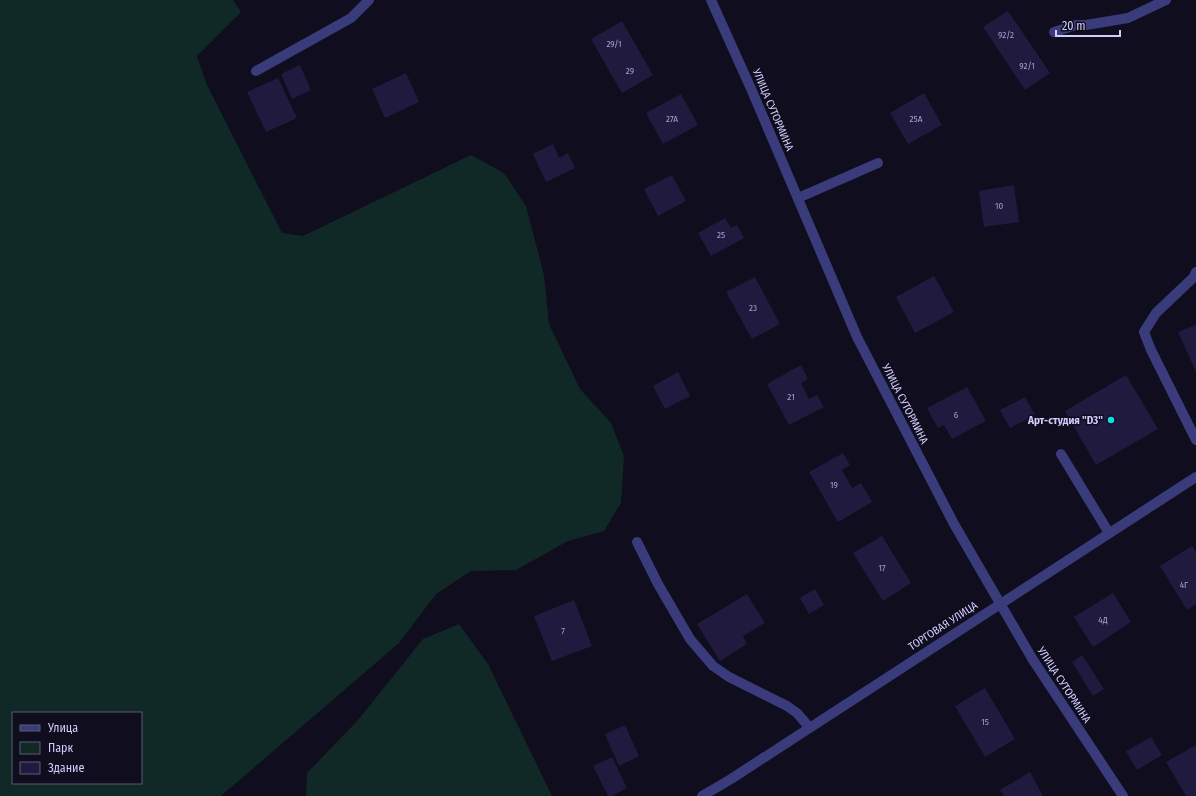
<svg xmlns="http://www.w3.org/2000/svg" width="1196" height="796" viewBox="0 0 1196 796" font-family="'Fira Sans Condensed',sans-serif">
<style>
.green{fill:#102826;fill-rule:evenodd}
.building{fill:#201a3e}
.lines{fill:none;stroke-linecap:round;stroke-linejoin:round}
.service{stroke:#3a3b7b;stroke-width:10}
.minor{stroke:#3a3b7b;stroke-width:10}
.poi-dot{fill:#0ae0eb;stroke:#0f0d1e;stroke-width:1.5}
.labels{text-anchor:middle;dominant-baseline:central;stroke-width:3;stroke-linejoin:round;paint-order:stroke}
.number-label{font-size:9px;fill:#a4a0cd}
.street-label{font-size:11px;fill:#d0cdfd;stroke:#0f0d1e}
.poi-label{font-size:11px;font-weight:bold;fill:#d0cdfd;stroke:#0f0d1e;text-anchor:end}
</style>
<rect width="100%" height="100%" fill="#0f0d1e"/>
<!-- green -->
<g class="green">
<path d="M0,0H233L241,12L197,56L206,83L282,233L303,236L471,155L504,173L526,206L544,275L549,324L580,389L611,423L624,456L621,503L604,531L568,541L516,570L471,571L436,594L399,643L221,796H0ZM13,713H141V783H13Z"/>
<polygon points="459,624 488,664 552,796 306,796 307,773 358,720 423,639"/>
</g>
<!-- building -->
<g class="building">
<polygon points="1008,11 1050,73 1025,90 983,27"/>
<polygon points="622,21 653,75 622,93 591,39"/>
<polygon points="300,65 311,90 292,99 281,74"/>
<polygon points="406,73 419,102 385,118 372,89"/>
<polygon points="278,78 297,118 266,132 247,92"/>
<polygon points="924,93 942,125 908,144 890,113"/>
<polygon points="681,94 698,125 663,144 646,113"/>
<polygon points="553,144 559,158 568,153 575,168 546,182 533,154"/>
<polygon points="672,175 686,201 658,216 644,189"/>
<polygon points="1014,185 1019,222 984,227 979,191"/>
<polygon points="725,218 731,228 737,225 744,238 711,256 698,233"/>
<polygon points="934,276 954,312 915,333 896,297"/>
<polygon points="755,277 780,324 752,339 726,292"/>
<polygon points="1196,325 1196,372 1178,332"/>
<polygon points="801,365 808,379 801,383 809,399 817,395 824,407 789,425 767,384"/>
<polygon points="678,372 690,396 665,409 653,386"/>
<polygon points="1126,375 1158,429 1096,465 1065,411"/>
<polygon points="967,387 986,421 952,439 944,425 938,428 927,408"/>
<polygon points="1025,397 1035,415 1010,428 1000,410"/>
<polygon points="843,453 850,465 842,470 852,488 861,483 872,502 838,522 809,472"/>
<polygon points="882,536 911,583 883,601 853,553"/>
<polygon points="1192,546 1196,552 1196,604 1187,610 1160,566"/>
<polygon points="815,589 824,605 809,614 800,598"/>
<polygon points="1113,593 1131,622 1093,647 1074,617"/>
<polygon points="747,594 765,623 743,636 747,644 720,661 697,624"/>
<polygon points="574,600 592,646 552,661 534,616"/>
<polygon points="1082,655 1104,689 1093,696 1072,662"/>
<polygon points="985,688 1015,739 985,757 955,706"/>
<polygon points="625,725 639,756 619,766 605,734"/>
<polygon points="1151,737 1162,755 1137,770 1126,751"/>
<polygon points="1196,745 1196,796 1186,796 1166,762"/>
<polygon points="612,757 627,788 612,796 608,796 593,766"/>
<polygon points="1030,772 1043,796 1004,796 1000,790"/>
</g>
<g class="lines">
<!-- service -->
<g class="service">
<polyline points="1054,32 1076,25 1086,25 1128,18 1166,0"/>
<polyline points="256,71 351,18 369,0"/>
<polyline points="798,198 878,163"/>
<polyline points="1196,272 1193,278 1156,313 1144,332 1151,350 1196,440"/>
<polyline points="1061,454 1109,533"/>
<polyline points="637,542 658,584 690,639 713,666 729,677 787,706 797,713 809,727"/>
</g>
<!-- minor -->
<g class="minor">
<polyline points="711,0 752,91 857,337 954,524 1033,660 1123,796"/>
<polyline points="702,796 731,779 1196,477"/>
</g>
</g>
<!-- markers -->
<circle class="poi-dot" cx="1111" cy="420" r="4"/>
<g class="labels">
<!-- number labels -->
<g class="number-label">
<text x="1006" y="35">92/2</text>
<text x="614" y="44">29/1</text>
<text x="1027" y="66">92/1</text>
<text x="630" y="71">29</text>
<text x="672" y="119">27А</text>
<text x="916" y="119">25А</text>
<text x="999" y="206">10</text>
<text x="721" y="235">25</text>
<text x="753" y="308">23</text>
<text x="791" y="397">21</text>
<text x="956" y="415">6</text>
<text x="834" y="485">19</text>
<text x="882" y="568">17</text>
<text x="1184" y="585">4Г</text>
<text x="1103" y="620">4Д</text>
<text x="563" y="631">7</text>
<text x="985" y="722">15</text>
</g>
<!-- street labels -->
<g class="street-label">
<text transform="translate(773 110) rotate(67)">УЛИЦА СУТОРМИНА</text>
<text transform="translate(905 404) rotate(63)">УЛИЦА СУТОРМИНА</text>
<text transform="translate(943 626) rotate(-33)">ТОРГОВАЯ УЛИЦА</text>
<text transform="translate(1064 685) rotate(57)">УЛИЦА СУТОРМИНА</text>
</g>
<!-- poi labels -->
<g class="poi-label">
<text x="1103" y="420">Арт-студия "D3"</text>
</g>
</g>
<!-- legend -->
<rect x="12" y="712" width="130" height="72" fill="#0f0d1e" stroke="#5c5a77"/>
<rect x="20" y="725" width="20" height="6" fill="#3a3b7b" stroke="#5c5a77"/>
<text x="48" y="732" font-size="12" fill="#d0cdfd">Улица</text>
<rect x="20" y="742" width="20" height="12" fill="#102826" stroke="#5c5a77"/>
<text x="48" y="752" font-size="12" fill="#d0cdfd">Парк</text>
<rect x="20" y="762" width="20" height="12" fill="#201a3e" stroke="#5c5a77"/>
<text x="48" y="772" font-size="12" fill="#d0cdfd">Здание</text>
<!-- scale -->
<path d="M1056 30v6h64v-6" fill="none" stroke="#d0cdfd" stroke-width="2"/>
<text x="1062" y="30" font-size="12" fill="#d0cdfd" stroke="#0f0d1e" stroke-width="3" paint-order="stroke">20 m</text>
</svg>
